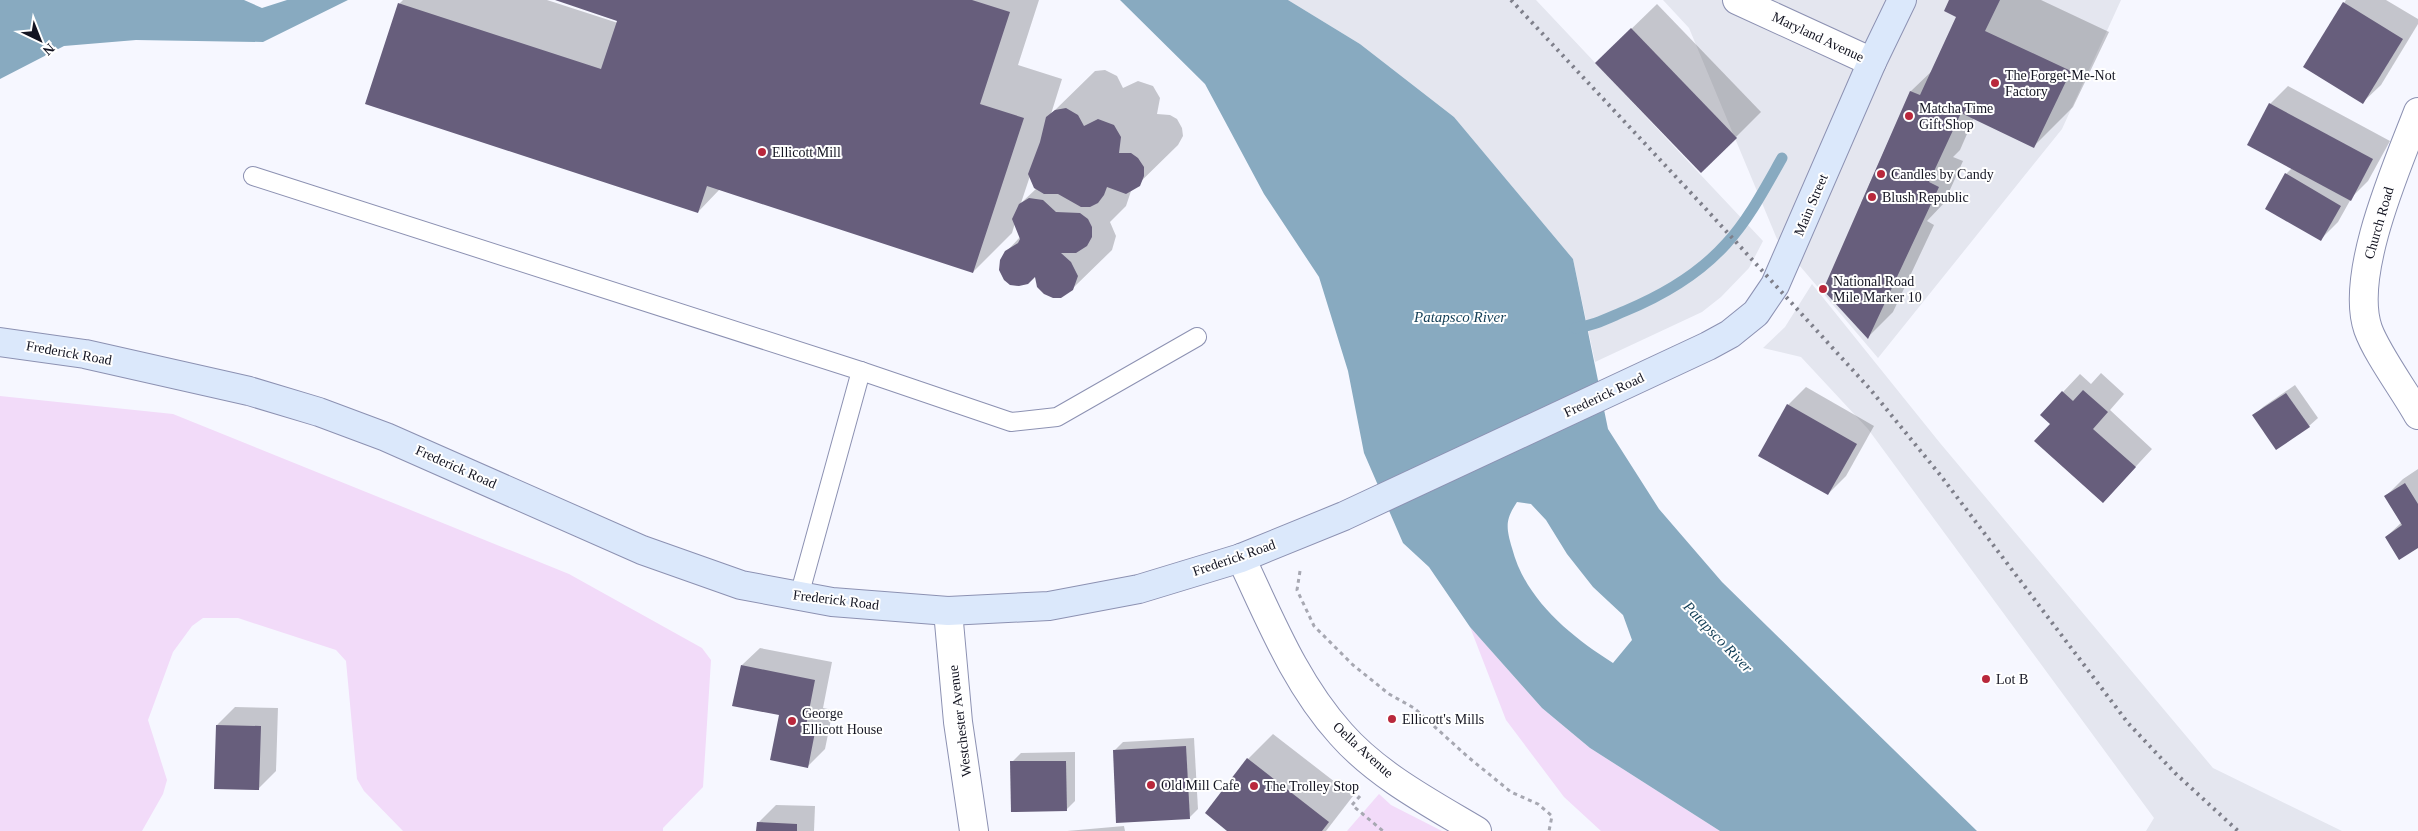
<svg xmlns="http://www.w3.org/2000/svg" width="2418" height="831" viewBox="0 0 2418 831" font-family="'Times New Roman',serif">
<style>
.built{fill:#e4e6ef}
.green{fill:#f2dbf9}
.water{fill:#88aac0;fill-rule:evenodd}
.shadow{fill:#0003;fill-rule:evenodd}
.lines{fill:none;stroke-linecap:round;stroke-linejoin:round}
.stream{stroke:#88aac0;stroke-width:11}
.building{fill:#675e7c}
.service-casing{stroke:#8c91b2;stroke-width:20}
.minor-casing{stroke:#8c91b2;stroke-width:30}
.tertiary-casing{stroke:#8c91b2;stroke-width:30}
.secondary-casing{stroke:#8c91b2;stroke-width:30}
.path{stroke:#a7a8b2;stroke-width:3;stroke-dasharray:4 4;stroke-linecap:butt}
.service{stroke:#fff;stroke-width:18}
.minor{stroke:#fff;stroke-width:28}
.tertiary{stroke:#fff;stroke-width:28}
.secondary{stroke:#dbe8fb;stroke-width:28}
.rail{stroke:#7e7f8a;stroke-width:4;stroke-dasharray:2.5 5;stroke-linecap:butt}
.poi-dot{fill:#b9283c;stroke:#fff;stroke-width:2}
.labels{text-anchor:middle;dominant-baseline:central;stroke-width:4;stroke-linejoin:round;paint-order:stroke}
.street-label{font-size:14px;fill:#131421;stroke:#fff}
.poi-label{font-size:14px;fill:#131421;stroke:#fff;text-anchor:start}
.water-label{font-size:15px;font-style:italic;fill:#123e56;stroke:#fff}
</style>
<rect width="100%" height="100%" fill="#f6f7ff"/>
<!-- built -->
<g class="built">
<polygon points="1288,0 1536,0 1763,241 1749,268 1721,297 1702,312 1595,362 1573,259 1454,117 1360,44"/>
<polygon points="1663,0 2121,0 2062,129 1878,358 1777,239 1689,28"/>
<polygon points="1812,284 1940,443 2213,768 2342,831 2146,831 2154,818 1868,429 1801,357 1763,348 1785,327"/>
</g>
<!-- green -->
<g class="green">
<polygon points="0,396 173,414 569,574 702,648 711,660 703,787 663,828 663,831 403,831 364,791 357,779 346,661 336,650 238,618 203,618 192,626 173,652 148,720 167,780 163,794 142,831 0,831"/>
<polygon points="1470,627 1542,708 1590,748 1720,831 1601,831 1564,797 1506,720"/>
<polygon points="1379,794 1391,805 1442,831 1347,831"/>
</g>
<!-- water -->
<g class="water">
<polygon points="0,0 244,0 262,8 287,0 348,0 263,42 136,40 64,46 0,79"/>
<path d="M1120,0H1288L1360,44L1454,117L1573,259L1608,429L1659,509L1722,582L1977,831H1720L1590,748L1542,708L1470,627L1429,567L1403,543L1364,453L1348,371L1319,277L1264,194L1205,84ZM1517,502L1531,504L1546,520L1567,554L1593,587L1623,615L1632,640L1613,663C1570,636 1525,599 1512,548C1506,527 1505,520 1517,502Z"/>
</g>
<!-- shadow -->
<g class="shadow">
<path d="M403,0H547L618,23L619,20L558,0H1039L1018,65L1062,79L1051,114L1095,71L1105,70L1117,76L1123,88L1138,81L1153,86L1160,98L1157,114L1170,115L1177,119L1182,128L1183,136L1178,145L1131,191L1126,206L1110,222L1116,236L1112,250L1072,289L1036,275L1006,252L1020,237L1015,223L1012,233L973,272L720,189L698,212L366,103L400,3ZM1030,176L1037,188L1021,203Z"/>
<polygon points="1951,0 2041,0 2109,32 2073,107 2034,146 1974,118 1960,150 1953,157 1963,161 1944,203 1927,221 1934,225 1893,312 1868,337 1861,203 1911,91 1934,69 1957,18"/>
<polygon points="2346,0 2386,0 2418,19 2418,24 2381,85 2363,102 2344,3"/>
<polygon points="1657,4 1761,112 1736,137 1622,38"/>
<polygon points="2288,86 2390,141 2368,181 2352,197 2338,222 2321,239 2286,174 2292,168 2270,104"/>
<polygon points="2101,373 2124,394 2110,410 2152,449 2103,502 2052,424 2063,392 2080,374 2091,384"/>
<polygon points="2295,385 2318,418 2309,426 2254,416 2263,407"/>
<polygon points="1806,387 1874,426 1846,476 1828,494 1788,405"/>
<polygon points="2418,469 2418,546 2386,537 2402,522 2386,496 2403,479"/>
<polygon points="760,648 832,662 823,708 833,710 825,749 807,767 781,714 742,665"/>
<polygon points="235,707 278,708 276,771 258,789 217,725"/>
<polygon points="1273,734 1353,796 1326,831 1229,831 1248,759"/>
<polygon points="1194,738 1198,809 1189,818 1114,751 1123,742"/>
<polygon points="1075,752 1075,801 1066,810 1012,762 1021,753"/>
<polygon points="776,805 815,806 814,831 758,831 758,823"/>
<polygon points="1124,826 1125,831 1067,831"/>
</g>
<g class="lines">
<!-- stream -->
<path class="stream" d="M1575,328C1593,326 1608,318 1625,311C1661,296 1699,274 1726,244C1749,219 1765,188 1782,158"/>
</g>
<!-- building -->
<g class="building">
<polygon points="555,0 972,0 1010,12 980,104 1024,118 973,273 707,186 698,213 365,104 398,3 601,69 617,21"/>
<polygon points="1949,0 2000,0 1985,31 2071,71 2034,148 1961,113 1929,182 1939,187 1868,339 1823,290 1910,91 1920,95 1956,17 1944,11"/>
<polygon points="2343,2 2403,39 2363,104 2303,67"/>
<polygon points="1631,28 1737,138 1701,173 1595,63"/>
<polygon points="2269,103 2373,159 2351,201 2247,145"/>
<polygon points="1066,108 1078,115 1084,126 1098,119 1114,125 1121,137 1119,153 1131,153 1138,158 1144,167 1144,176 1140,186 1126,194 1107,187 1104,195 1098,203 1090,207 1081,207 1058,194 1044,194 1034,188 1028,174 1040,142 1046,117 1055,110"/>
<polygon points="2285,173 2341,206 2321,241 2265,209"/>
<polygon points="1029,198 1043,200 1056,212 1080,213 1088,219 1092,227 1092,237 1087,246 1076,253 1061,253 1071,262 1078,276 1073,290 1061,298 1053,298 1044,294 1037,287 1035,277 1028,284 1019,286 1010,285 1004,280 999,270 1000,260 1005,251 1018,243 1020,239 1012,219 1019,204"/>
<polygon points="2083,390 2108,412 2093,429 2136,467 2103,503 2034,441 2050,424 2040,415 2062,391 2073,401"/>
<polygon points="2286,393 2310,427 2276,450 2252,415"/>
<polygon points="1787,404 1857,444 1828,495 1758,456"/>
<polygon points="2405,483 2418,504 2418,548 2399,560 2385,537 2402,525 2384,496"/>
<polygon points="741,665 815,680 806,726 816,727 808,768 770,760 779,715 732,706"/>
<polygon points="216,725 261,726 259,790 214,789"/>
<polygon points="1186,746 1190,819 1116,823 1113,750"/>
<polygon points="1247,758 1329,822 1322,831 1227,831 1205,813"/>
<polygon points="1010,761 1066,761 1067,811 1011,812"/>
<polygon points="757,822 797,824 797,831 756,831"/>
</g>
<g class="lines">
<defs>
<g id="service">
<polyline points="253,176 861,371 1011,422 1057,417 1197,337"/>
<polyline points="799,596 861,371"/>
</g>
<g id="minor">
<path d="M2418,112C2398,164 2349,274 2368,329C2377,354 2404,390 2418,415"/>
<path d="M1241,558C1270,619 1295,683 1341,734C1377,775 1430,803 1477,831"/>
<polyline points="948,611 958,722 974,831"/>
</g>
<polyline id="tertiary" points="1737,0 1872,62"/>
<polyline id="secondary" points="0,342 85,354 249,391 319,412 386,437 642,550 741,585 832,602 948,611 1049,606 1139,589 1241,558 1344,516 1708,346 1730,334 1756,313 1775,285 1872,62 1902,0"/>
</defs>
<!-- service casing -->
<use href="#service" class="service-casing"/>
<!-- minor casing -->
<use href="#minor" class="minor-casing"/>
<!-- tertiary casing -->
<use href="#tertiary" class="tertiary-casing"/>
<!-- secondary casing -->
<use href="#secondary" class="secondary-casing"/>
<!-- path -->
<g class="path">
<polyline points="1300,571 1297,590 1314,626 1353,665 1389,694 1414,708 1468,757 1511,792 1538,804 1552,816 1549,831"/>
<polyline points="1360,796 1352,805 1383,831"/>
</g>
<!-- service -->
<use href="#service" class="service"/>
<!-- minor -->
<use href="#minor" class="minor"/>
<!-- tertiary -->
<use href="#tertiary" class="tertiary"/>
<!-- secondary -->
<use href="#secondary" class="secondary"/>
<!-- rail -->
<polyline class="rail" points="1511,0 1705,208 1870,389 1941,476 2128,723 2175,773 2238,831"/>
</g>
<!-- markers -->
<g class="poi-dot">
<circle cx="1995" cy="83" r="5"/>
<circle cx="1909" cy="116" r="5"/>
<circle cx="762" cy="152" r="5"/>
<circle cx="1881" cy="174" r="5"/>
<circle cx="1872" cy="197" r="5"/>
<circle cx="1823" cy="289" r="5"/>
<circle cx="1986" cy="679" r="5"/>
<circle cx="1392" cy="719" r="5"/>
<circle cx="792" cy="721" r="5"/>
<circle cx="1151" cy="785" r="5"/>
<circle cx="1254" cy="786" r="5"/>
</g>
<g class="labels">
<!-- street labels -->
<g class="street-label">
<text transform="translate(1818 37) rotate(25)">Maryland Avenue</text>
<text transform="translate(1811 205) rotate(-67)">Main Street</text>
<text transform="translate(2379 223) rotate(-74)">Church Road</text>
<text transform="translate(69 353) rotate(10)">Frederick Road</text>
<text transform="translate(1604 395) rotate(-25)">Frederick Road</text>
<text transform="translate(456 467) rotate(24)">Frederick Road</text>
<text transform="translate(1234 558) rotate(-19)">Frederick Road</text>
<text transform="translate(836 600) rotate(7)">Frederick Road</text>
<text transform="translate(960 721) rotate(-97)">Westchester Avenue</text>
<text transform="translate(1363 750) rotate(42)">Oella Avenue</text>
</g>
<!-- poi labels -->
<g class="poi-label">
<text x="2005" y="75">The Forget-Me-Not<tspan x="2005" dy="16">Factory</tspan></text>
<text x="1919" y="108">Matcha Time<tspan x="1919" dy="16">Gift Shop</tspan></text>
<text x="772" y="152">Ellicott Mill</text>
<text x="1891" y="174">Candles by Candy</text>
<text x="1882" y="197">Blush Republic</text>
<text x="1833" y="281">National Road<tspan x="1833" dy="16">Mile Marker 10</tspan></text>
<text x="1996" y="679">Lot B</text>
<text x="802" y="713">George<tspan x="802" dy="16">Ellicott House</tspan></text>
<text x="1402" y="719">Ellicott's Mills</text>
<text x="1161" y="785">Old Mill Cafe</text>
<text x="1264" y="786">The Trolley Stop</text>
</g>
<!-- water labels -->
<g class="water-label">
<text x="1460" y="317">Patapsco River</text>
<text transform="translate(1718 637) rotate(46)">Patapsco River</text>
</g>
</g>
<!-- north arrow -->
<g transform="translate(40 40) rotate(137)" stroke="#ffffff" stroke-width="4" paint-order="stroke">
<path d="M0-4L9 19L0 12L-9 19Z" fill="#131421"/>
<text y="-8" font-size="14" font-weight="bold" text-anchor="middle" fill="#131421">N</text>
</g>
</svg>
